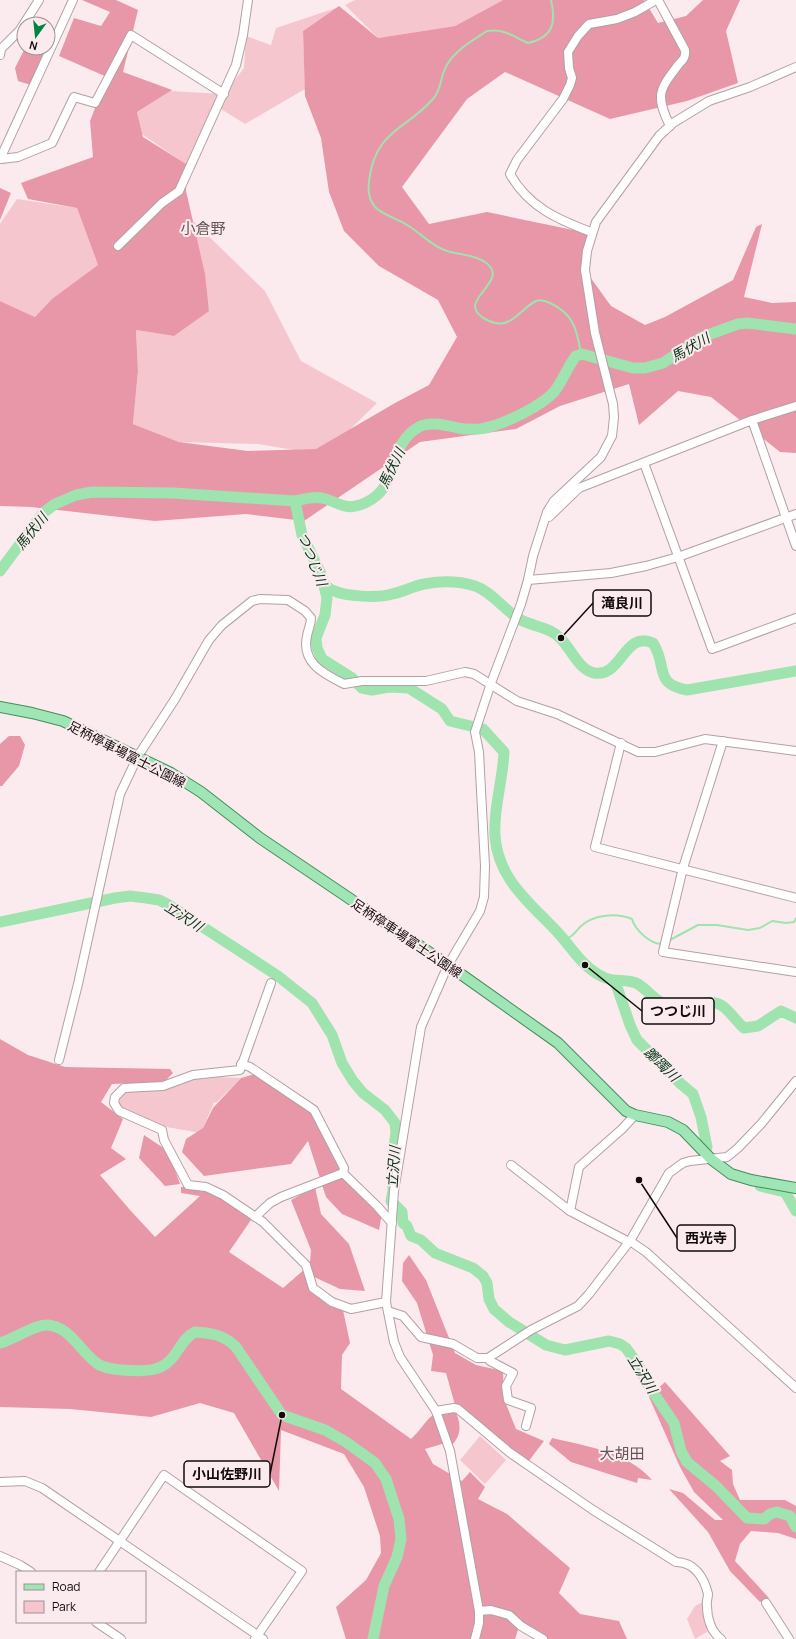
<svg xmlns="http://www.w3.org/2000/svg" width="796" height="1639" viewBox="0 0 796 1639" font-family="Manrope,'Noto Sans JP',sans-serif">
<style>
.green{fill:#f6c6cf}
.forest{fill:#e897a9}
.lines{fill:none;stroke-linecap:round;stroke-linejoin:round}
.stream{stroke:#9fe3af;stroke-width:2}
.river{stroke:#9fe3af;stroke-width:11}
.minor-casing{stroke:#b1a1a3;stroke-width:10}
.major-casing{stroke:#448e5a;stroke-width:12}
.minor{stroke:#fff;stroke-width:8}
.major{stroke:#a0e5b5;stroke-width:10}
.labels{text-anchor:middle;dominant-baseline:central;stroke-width:4;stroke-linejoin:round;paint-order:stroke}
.street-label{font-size:13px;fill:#110b0c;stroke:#fcebee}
.water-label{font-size:14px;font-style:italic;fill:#003414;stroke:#fcebee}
.quarter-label{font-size:15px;fill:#625356;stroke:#fcebee}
.leader{fill:none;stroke:#110b0c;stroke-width:1.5}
.callout-dot{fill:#110b0c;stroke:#fcebee;stroke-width:1.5}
.callout{fill:#fcebee;stroke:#110b0c;stroke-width:1.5}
.callout-label{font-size:14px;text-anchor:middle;font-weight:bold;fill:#110b0c}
</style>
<rect width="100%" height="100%" fill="#fcebee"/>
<!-- green -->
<g class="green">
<polygon points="355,0 503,0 455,26 378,38 345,5"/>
<polygon points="336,8 303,31 305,89 245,124 221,109 194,170 142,134 137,112 170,91 224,94 244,68 246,36 271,45 276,28"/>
<polygon points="17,199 77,208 98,265 35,317 0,301 0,224"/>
<polygon points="193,221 265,291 301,361 377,403 324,455 258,444 179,442 133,424 138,371 136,330 174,336 209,310"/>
<polygon points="198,1076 241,1078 216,1103 214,1102 201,1133 161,1126 116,1107 118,1092"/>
<polygon points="480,1436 506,1460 485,1484 460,1460"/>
<polygon points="705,1601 712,1629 695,1639 687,1619 695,1606"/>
</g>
<!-- forest -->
<g class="forest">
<polygon points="82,0 116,0 138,10 123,72 172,90 137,112 143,137 186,164 186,191 205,274 209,311 174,336 136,330 138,371 133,424 179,442 248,451 316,449 395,403 429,385 457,337 438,300 379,266 344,231 329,192 321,138 305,96 303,31 339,6 378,38 455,26 503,0 644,0 658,23 686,16 703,0 740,0 726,31 738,83 687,101 610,119 505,72 467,99 402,187 429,224 487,212 573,230 589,228 585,270 611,306 645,325 665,317 733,280 756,227 762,224 744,297 772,303 796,302 796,453 780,452 711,397 678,391 639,425 629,384 560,406 516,429 420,442 304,521 246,514 155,521 31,507 0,506 0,301 35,317 52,299 98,265 77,208 28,199 21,183 93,157 90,121 107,77 59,56 74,18 101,26 110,12"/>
<polygon points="25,48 47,50 34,86 18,81 15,68"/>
<polygon points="0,188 11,193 0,220"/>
<polygon points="9,736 20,736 25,745 19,766 2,786 0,786 0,744"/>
<path d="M0,1039L28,1055L65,1067L170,1069L173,1073L164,1082L112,1084L101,1102L123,1119L111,1148L126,1159L100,1175L130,1210L155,1237L200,1196L181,1193V1187H201L253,1217L229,1252L283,1288L306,1268L309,1274L311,1250L291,1200L315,1187L321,1214L349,1244L365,1291L340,1289L310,1275L316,1290L343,1310L350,1343L342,1355L341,1389L411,1439C431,1420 424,1414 454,1408C460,1421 463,1432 453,1444H442L425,1449L433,1464L462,1481L470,1472L485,1487L478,1499L507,1514L570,1568L559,1593L580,1614L619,1621L627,1639H547L519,1627L515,1639H346L336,1607L366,1580L381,1553L380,1536L364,1487L344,1454L281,1430L279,1491L234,1413L200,1403L151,1417L70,1409L0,1407Z"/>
<polygon points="262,1072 309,1107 343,1174 382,1213 379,1230 342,1214 326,1197 308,1141 291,1164 204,1176 182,1152 186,1139 203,1128 213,1108 241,1078"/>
<polygon points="144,1135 168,1151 180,1184 165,1186 139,1158"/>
<polygon points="409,1255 426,1280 455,1353 476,1365 503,1371 504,1399 516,1429 544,1441 528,1462 455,1405 446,1373 431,1371 433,1355 417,1303 402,1281 403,1263"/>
<polygon points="665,1382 730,1456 720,1461 732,1470 733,1484 740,1500 785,1500 796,1506 796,1539 778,1533 751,1531 740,1544 735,1561 769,1598 760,1602 730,1571 708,1532 669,1489 683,1493 715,1520 723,1520 694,1492 680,1467 649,1397"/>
<path d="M552,1438C586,1446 628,1452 652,1480L638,1478L637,1483L571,1462L549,1444Z"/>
</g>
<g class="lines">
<!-- stream -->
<g class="stream">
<path d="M551,0C556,22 554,37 528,43C514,37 504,28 487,31C472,41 451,52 444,71C440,81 441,90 433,99C406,130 375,130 369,181C368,189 369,200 375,207C383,215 398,219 407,225C421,233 431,246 447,251C460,255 473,254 485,262C514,282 450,301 487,320C511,332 518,310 536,301C541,299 546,301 550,303C574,314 577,330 581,354"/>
<path d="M564,939C572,938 575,932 581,926C594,914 617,913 632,919C635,930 651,945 663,944"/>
<polyline points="668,941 698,925 717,925 748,930 760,928 772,921 786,923 794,922 796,918"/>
</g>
<!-- river -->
<g class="river">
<path d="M295,501L302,535L321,574L327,598L325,615L316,638L317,648L322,659L352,678L362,688L372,690L389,687L409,688L442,709L450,721L483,729L504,752C503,780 493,809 495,836C498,881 533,905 560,935C574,951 584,968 603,977C614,983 628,978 638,984C649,991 657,1003 670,1007C688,1013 708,993 725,1008C732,1014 737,1022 744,1028L758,1026L781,1011L796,1018"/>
<path d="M0,571L43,513L55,504L76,495L92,492L173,493L295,501C304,499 312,496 322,498C339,502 345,512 365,503C402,486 385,446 419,427C431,420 451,427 464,429C470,429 478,430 485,428C504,424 540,407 554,392C563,381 567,367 576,356L582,354L633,368H645L663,363L702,337L738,324L747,323L796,329"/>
<path d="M323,583C326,585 329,589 332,590C346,597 378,598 392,594C403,592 413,586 424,584C440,581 459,581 475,586C493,592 504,611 521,620C535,627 550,627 561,639C571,649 579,670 594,673C622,678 624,630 653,643C668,666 653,684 687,690L796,671"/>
<polyline points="0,922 115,898 130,896 146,898 159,900 169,905 278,976 312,1003 332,1035 342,1063 353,1081 363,1093 385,1110 395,1123 396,1133 392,1159 393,1191 391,1201 402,1212 403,1223 407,1226 411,1236 421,1240 435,1253 473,1268 483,1276 487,1283 489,1299 494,1309 509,1322 546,1345 565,1350 609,1341 620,1344 626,1348 639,1366 646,1382 674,1423 681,1451 687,1462 716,1486 747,1518 764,1519 770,1514 777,1512 790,1516 796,1527"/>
<polyline points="615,981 630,1025 637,1040 681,1084 693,1094 701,1117 707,1147"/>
<polyline points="760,1186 785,1192 796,1211"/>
<path d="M0,1343C15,1339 35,1324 48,1325C71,1327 81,1353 98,1364C108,1371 143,1372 155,1369C178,1363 178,1340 195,1332C212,1333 224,1335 236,1347L282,1415L325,1430L346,1442L375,1463L386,1479L399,1519L401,1539L397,1557L384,1586L373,1639"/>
</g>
<defs>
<g id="minor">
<path d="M658,0L685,50C686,57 683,60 679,64C659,90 655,95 670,126"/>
<polyline points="0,55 1,49 20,30 39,0"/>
<polyline points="0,159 73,0"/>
<polyline points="1,159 18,157 52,143 74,97 95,103 131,35 224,94"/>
<path d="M591,232C559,220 528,207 510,174L517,160L563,99L570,85L572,78L569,68L568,52L578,36L589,24L617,19L635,12L656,0"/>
<polyline points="118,246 162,203 179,191 236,65 243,35 248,0"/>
<polyline points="752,420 796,546"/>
<polyline points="644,463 712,649 796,618"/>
<polyline points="549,517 579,488 752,420 796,406"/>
<polyline points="528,580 611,573 646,566 678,557 796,514"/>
<polyline points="723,741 683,868 663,952 796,972"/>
<polyline points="621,743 595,847 796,898"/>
<polyline points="271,983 240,1070 193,1075 163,1086 124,1088 115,1097 114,1103 119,1111 162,1130 164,1140 188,1185 206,1187 223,1195 263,1222 306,1265 313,1288 332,1302 351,1309 386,1302"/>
<path d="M59,1060L78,984L120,794L138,756L175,699L209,640L222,625L252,601L260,599L288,600L305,611L311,618C311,625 308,629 307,636C301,663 324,674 344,684L362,681H426L465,672L474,674L517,701L557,714L638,752H655L705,739L796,751"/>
<polyline points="241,1064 250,1067 314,1110 344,1168 343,1173 377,1206 392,1223"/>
<polyline points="635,1115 622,1129 579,1167 570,1211 629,1242 630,1241 646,1252 796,1388"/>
<polyline points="511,1165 570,1211"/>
<polyline points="255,1217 270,1203 281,1197 343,1173"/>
<polyline points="630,1241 669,1173 683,1163 690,1161 727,1157 738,1148 761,1124 796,1081"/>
<polyline points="388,1311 403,1316 421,1337 453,1344 477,1358 488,1358 531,1330 578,1306 589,1294 629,1242"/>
<polyline points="488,1358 490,1361 513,1373 506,1386 508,1400 531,1408 526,1426"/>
<path d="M436,1411L454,1408L458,1409L509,1452L593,1510L676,1562C694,1562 704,1577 708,1594C708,1598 706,1602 707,1606C707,1618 711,1632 721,1639"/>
<polyline points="0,1482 25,1481 42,1488 263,1639"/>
<polyline points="0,1556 20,1565 31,1572"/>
<polyline points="99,1572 164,1475 302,1571 255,1639"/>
<polyline points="766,1603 789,1639"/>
<polyline points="479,1611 491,1610 509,1615 521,1626 543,1639"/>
<polyline points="96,1622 121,1639"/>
<polyline points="475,1639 479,1623 479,1611 450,1451 436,1411 400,1357 394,1342 386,1302 394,1191 421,1027 448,965 480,911 484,897 485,866 479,752 475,732 491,683 521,604 528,580 533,556 547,512 554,501 601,457 612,436 614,417 613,404 595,333 585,270 587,251 596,222 659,136 673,123 709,101 750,87 796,67"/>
</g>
<polyline id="major" points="0,707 32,713 63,721 171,773 201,792 260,838 448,965 558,1043 626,1111 635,1115 668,1122 683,1130 711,1159 731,1174 751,1180 796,1188"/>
</defs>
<!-- minor casing -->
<use href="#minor" class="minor-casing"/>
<!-- major casing -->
<use href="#major" class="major-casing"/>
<!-- minor -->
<use href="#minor" class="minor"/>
<!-- major -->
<use href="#major" class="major"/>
</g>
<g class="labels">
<!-- street labels -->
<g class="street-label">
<text transform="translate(127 754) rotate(27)">足柄停車場富士公園線</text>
<text transform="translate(407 938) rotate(34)">足柄停車場富士公園線</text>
</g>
<!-- water labels -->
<g class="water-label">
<text transform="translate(690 347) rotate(-30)">馬伏川</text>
<text transform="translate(391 468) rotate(-64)">馬伏川</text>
<text transform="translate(31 531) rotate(-51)">馬伏川</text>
<text transform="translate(313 559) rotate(69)">つつじ川</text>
<text transform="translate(184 916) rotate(33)">立沢川</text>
<text transform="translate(662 1064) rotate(44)">躑躅川</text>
<text transform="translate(393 1167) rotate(-86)">立沢川</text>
<text transform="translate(643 1374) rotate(58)">立沢川</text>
</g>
<!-- quarter labels -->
<g class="quarter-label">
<text x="203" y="228">小倉野</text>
<text x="622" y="1453">大胡田</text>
</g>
</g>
<!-- callouts -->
<path class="leader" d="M561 638L593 603M585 965L642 1011M639 1180L677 1238M282 1415L270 1474"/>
<g class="callout-dot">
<circle cx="561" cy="638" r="4"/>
<circle cx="585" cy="965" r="4"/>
<circle cx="639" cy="1180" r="4"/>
<circle cx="282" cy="1415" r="4"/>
</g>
<g class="callout">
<rect x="593" y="590" width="58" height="26" rx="4"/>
<rect x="642" y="998" width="72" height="26" rx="4"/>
<rect x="677" y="1225" width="58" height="26" rx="4"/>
<rect x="184" y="1461" width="86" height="26" rx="4"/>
</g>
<g class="callout-label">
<text x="622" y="608">滝良川</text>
<text x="678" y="1016">つつじ川</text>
<text x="706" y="1243">西光寺</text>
<text x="227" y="1479">小山佐野川</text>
</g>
<!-- legend -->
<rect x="16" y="1571" width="130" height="52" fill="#fcebee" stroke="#9e9194"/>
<rect x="24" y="1584" width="20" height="6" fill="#a0e5b5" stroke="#9e9194"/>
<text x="52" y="1591" font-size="12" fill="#110b0c">Road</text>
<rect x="24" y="1601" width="20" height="12" fill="#f6c6cf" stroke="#9e9194"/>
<text x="52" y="1611" font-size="12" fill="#110b0c">Park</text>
<!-- north arrow -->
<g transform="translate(36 36) rotate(195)"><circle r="19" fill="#fcebee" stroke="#9e9194"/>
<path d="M0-3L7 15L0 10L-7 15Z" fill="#008540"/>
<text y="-6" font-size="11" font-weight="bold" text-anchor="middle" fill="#110b0c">N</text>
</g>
</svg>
